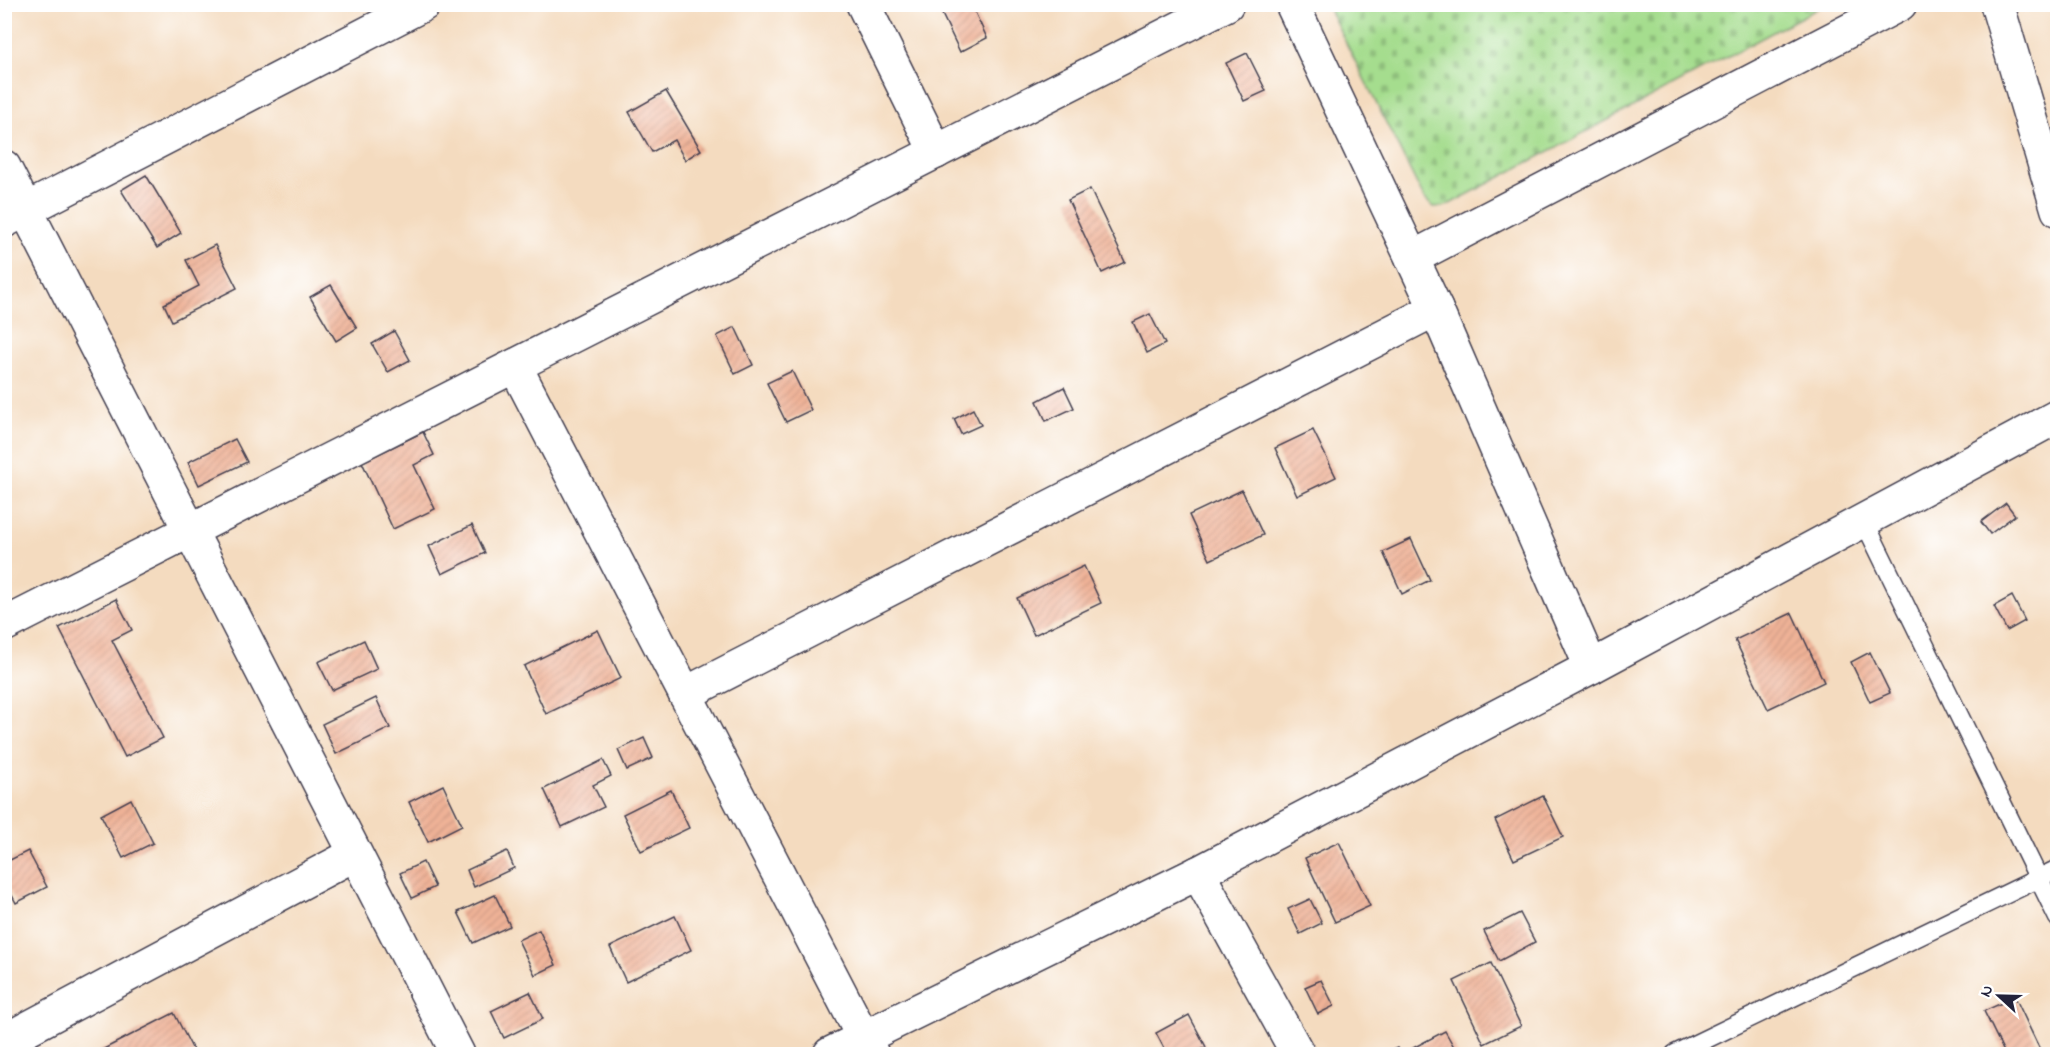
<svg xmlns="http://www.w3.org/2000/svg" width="2062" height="1059" viewBox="0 0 2062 1059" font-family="'Indie Flower',sans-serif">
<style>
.cemetery{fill:url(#cemetery-stones);stroke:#648064;stroke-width:1.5}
.building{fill:url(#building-hatch)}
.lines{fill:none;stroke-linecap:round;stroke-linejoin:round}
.lane-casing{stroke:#423e4f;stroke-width:21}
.street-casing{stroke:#423e4f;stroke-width:36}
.lane{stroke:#fff;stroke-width:18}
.street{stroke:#fff;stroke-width:33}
</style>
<defs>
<pattern id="cemetery-stones" width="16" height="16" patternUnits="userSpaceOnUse" patternTransform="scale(1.5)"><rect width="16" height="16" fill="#a5dd8e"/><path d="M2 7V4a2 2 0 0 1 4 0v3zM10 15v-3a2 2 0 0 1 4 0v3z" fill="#8ebd7b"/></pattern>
<pattern id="building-hatch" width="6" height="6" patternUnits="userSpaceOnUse" patternTransform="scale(1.5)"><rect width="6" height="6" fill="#efb297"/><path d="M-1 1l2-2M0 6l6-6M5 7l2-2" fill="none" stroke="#cd9983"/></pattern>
</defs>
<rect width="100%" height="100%" fill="#fff"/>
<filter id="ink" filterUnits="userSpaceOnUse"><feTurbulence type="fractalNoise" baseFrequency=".0167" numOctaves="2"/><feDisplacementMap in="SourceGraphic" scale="12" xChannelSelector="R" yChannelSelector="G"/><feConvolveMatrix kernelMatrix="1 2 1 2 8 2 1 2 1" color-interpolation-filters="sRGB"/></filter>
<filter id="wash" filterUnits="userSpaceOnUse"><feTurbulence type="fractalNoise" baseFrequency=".008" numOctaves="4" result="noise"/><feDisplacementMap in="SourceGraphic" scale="24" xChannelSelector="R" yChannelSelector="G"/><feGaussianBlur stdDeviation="1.35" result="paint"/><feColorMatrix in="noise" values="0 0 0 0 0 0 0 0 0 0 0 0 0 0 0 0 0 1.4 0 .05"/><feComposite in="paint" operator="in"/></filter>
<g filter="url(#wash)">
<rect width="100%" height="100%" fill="#f4dbbf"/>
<!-- cemetery -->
<polygon class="cemetery" points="1327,5 1824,5 1446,206 1433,207 1424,198"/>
<g id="blocks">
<!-- building -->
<g class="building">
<polygon points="956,4 971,4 987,38 960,52 941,12"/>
<polygon points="1247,53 1266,91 1244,101 1226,63"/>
<polygon points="666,91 701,150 685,160 674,140 652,152 629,112"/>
<polygon points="146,175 181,233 157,248 121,190"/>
<polygon points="1090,189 1125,262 1102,273 1068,200"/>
<polygon points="215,245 237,288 172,321 164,304 199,286 186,260"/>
<polygon points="331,285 357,328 336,341 310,297"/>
<polygon points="1150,314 1165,344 1147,353 1133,322"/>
<polygon points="735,327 753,365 735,374 717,336"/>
<polygon points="394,331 410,360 388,372 372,344"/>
<polygon points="792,371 811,410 786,422 767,383"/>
<polygon points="1064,387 1074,408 1046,421 1037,401"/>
<polygon points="973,409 981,425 961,434 954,419"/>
<polygon points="1313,430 1336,477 1297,496 1275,448"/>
<polygon points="423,432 434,455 414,465 435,509 393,529 362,462"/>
<polygon points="235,439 247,462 199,485 188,462"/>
<polygon points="1242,490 1263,535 1210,560 1189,515"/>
<polygon points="2006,503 2015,515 1990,534 1981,522"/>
<polygon points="472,525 485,553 442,574 429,546"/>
<polygon points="1411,539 1430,580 1402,594 1383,552"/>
<polygon points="1084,566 1101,603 1034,635 1017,598"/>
<polygon points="2012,596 2025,621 2007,631 1994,606"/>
<polygon points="116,599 132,630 112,640 163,738 125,757 59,628"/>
<polygon points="1792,613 1824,682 1768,709 1735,640"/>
<polygon points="598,630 621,678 546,714 524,666"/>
<polygon points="364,640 377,669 332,690 318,662"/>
<polygon points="1870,652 1890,693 1870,702 1851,662"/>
<polygon points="376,698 390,728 336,754 322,724"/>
<polygon points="644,738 653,758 627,770 618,750"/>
<polygon points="603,760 611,776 593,785 604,807 562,827 544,789"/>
<polygon points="443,785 462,825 428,842 409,802"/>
<polygon points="671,790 689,828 641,851 623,814"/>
<polygon points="1543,796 1563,837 1514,860 1495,820"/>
<polygon points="131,799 153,843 123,858 101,815"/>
<polygon points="1339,842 1370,906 1335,922 1305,858"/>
<polygon points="28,851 47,887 16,903 4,880 4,863"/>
<polygon points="507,851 514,868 474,887 467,870"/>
<polygon points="423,862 435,887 412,898 400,873"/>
<polygon points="495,895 510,926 473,943 458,912"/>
<polygon points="1310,899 1322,923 1300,934 1288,909"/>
<polygon points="1520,913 1535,942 1499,961 1484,931"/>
<polygon points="675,916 691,950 626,982 610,947"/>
<polygon points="539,930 556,965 535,975 518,940"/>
<polygon points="1491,963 1521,1026 1484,1044 1454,981"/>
<polygon points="1321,980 1334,1006 1318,1014 1305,987"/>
<polygon points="530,992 543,1019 504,1038 491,1011"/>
<polygon points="2015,997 2042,1054 2005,1054 1984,1011"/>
<polygon points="174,1013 195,1054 94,1054"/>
<polygon points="1189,1015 1206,1047 1193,1054 1167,1054 1156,1033"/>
<polygon points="1445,1031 1458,1054 1411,1054 1409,1050"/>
<polygon points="1397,1048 1401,1054 1383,1054"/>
</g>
</g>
</g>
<g filter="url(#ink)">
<use href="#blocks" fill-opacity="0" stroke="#423e4f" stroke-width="1.5"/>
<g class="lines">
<defs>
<g id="lane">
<polyline points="1864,521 2058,918"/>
<polyline points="1675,1054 2058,869"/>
</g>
<g id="street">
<polyline points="863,4 936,152"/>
<polyline points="1292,4 1436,309 1591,667"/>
<polyline points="1997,4 2058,210"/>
<polyline points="4,167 458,1054"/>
<polyline points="4,221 424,4"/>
<polyline points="1412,258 1900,4"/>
<polyline points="515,366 872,1054"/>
<polyline points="4,625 1227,4"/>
<polyline points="685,694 1436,309"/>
<polyline points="1198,873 1298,1054"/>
<polyline points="4,1041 355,854"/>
<polyline points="830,1054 1198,873 1591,667 2058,416"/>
</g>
</defs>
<!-- lane casing -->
<use href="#lane" class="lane-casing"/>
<!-- street casing -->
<use href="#street" class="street-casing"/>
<!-- lane -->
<use href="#lane" class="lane"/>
<!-- street -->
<use href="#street" class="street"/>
</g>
</g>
<!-- margin -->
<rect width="2062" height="1059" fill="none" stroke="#fff" stroke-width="24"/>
<!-- north arrow -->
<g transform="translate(1999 996) rotate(292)" stroke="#ffffff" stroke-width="4.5" paint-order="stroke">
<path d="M0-4.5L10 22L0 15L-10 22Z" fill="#22223b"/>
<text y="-9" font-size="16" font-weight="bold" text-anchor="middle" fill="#22223b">N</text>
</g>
</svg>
